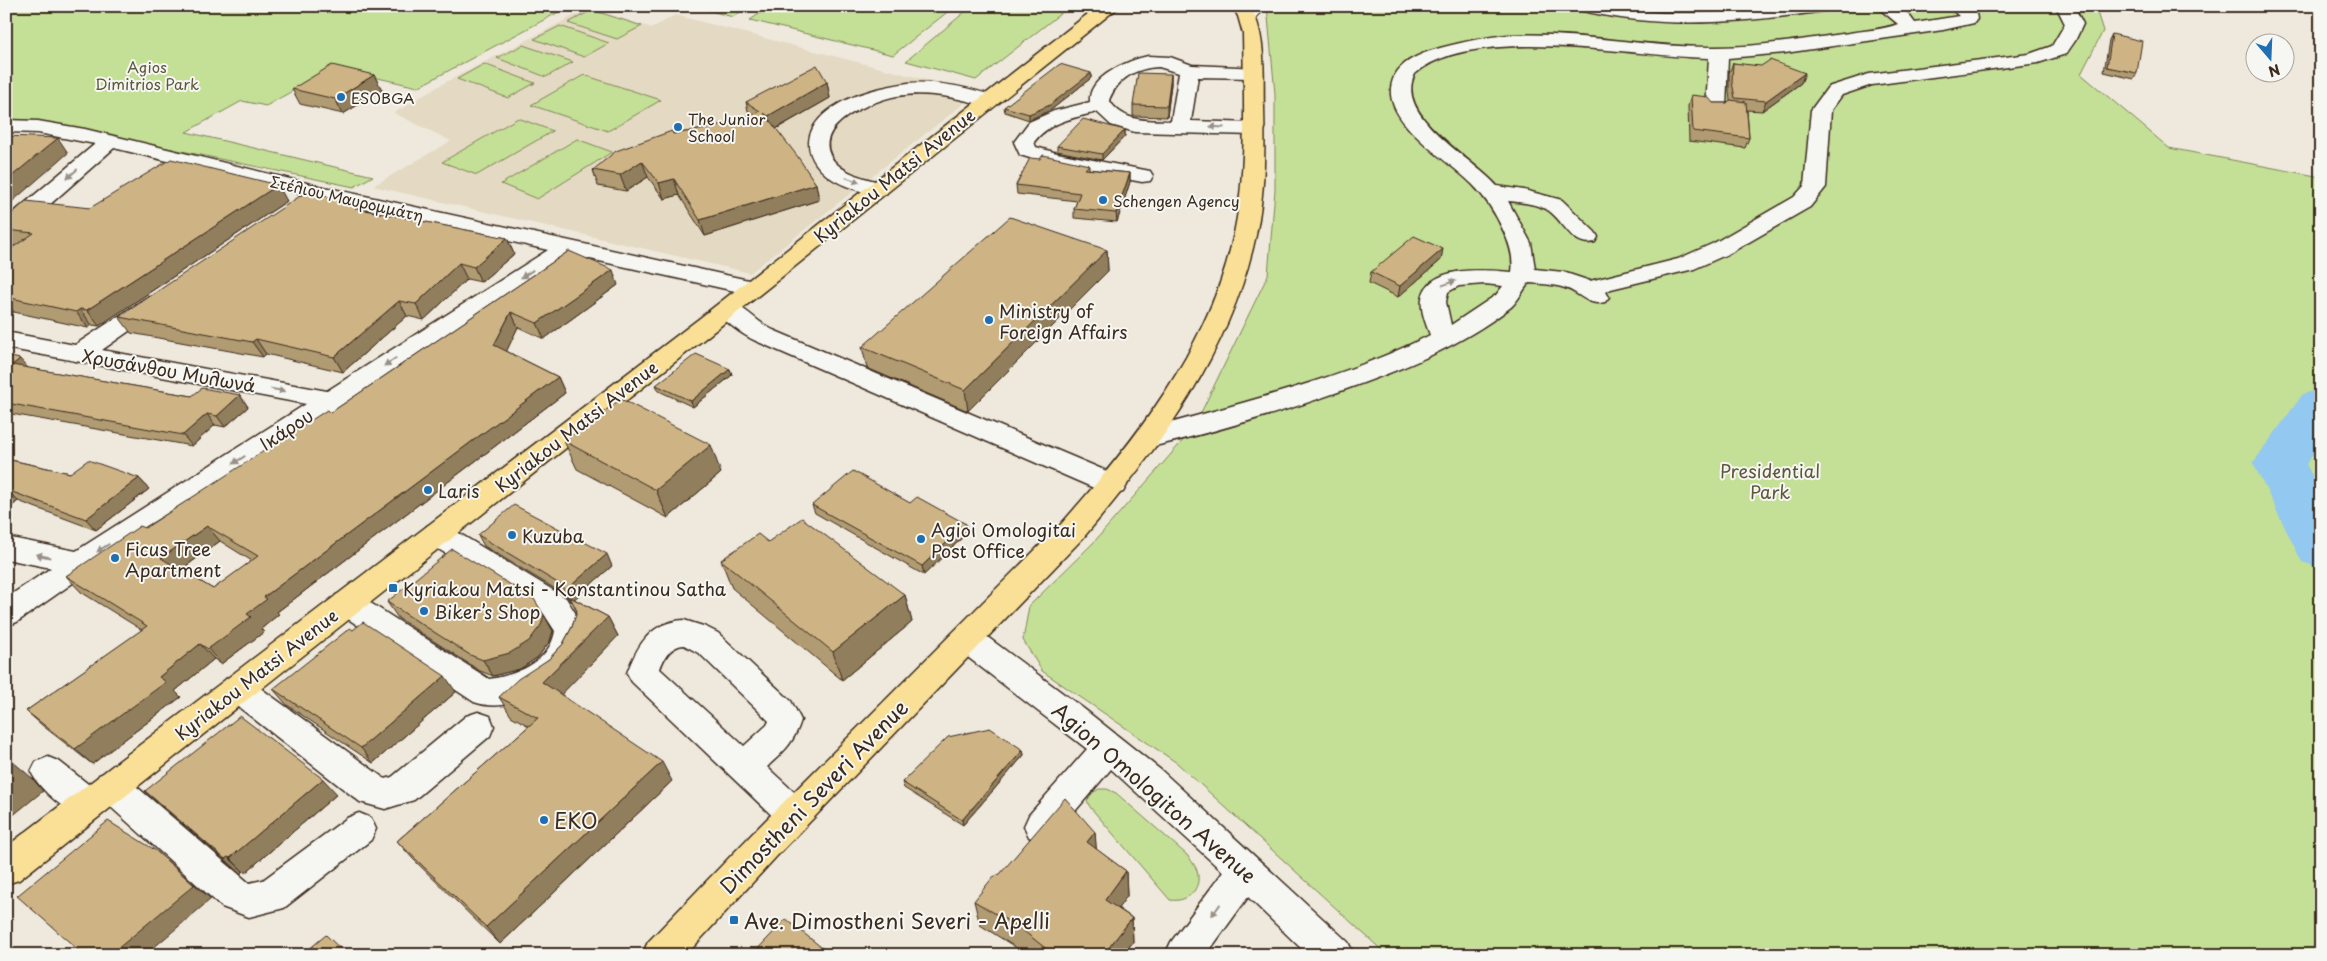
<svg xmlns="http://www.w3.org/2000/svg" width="2327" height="961" viewBox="0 0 2327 961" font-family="'Playpen Sans',sans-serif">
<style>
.built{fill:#e4d9c2}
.green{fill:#c4df96;stroke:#80845a}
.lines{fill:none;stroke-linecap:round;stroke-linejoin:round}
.river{fill:#93c8f1;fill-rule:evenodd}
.minor-casing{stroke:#3b2a1e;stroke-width:3}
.major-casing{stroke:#3b2a1e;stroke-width:3}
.minor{fill:#f6f6f2;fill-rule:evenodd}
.major{fill:#f9e096;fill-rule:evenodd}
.wall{fill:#b19b72;stroke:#3b2a1e;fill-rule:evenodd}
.shaded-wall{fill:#907e5d;stroke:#3b2a1e}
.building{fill:#ceb485;stroke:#3b2a1e;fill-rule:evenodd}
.oneway{fill:#989088}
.poi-dot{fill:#1f6fb2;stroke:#f6f6f2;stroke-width:2}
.labels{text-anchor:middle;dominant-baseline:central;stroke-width:4;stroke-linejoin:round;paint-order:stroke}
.far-park-label{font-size:15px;fill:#5d573c;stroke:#f6f6f2}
.far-poi-label{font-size:15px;fill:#3b2a1e;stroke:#f6f6f2;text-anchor:start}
.far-street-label{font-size:15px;fill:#3b2a1e;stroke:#f6f6f2}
.street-label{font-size:18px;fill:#3b2a1e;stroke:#f6f6f2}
.poi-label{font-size:18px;fill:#3b2a1e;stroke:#f6f6f2;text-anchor:start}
.park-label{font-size:18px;fill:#5d573c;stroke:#f6f6f2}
.near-street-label{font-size:21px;fill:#3b2a1e;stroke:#f6f6f2}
.near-poi-label{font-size:21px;fill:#3b2a1e;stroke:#f6f6f2;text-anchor:start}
</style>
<rect width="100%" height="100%" fill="#eee9dc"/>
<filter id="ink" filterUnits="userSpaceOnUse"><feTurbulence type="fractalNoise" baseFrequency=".02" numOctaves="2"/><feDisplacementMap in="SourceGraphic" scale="10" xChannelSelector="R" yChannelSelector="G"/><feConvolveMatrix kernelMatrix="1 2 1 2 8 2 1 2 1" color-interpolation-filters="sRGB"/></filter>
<g filter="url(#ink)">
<!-- built -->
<polygon class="built" points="589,8 652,28 675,15 977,93 750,273 373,186 451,141 394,113 444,83"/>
<!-- green -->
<g class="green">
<polygon points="6,6 570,6 418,87 333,68 266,106 242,101 186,132 373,176 354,187 38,121 6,121"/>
<polygon points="705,6 749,6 733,17 703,9"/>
<polygon points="771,6 955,6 893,55 750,20"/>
<polygon points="972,6 1070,6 976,80 906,61"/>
<polygon points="1267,6 2095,6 2103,31 2081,74 2169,148 2321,177 2321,955 1387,955 1177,763 1042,671 1023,640 1029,606 1094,542 1193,429 1268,275 1275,190 1275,94"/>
<polygon points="592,10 642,26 617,39 568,23"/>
<polygon points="560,26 609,43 584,57 534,39"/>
<polygon points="523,45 573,62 546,77 497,58"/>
<polygon points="484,64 535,83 508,98 457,79"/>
<polygon points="584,75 661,100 608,131 531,105"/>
<polygon points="518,118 553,131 477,175 442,162"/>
<polygon points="577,139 612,152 537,199 501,184"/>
<path d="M1099,789H1107L1116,793L1187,855C1190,859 1194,864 1196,868C1204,887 1189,903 1170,900L1090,807L1087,801L1092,793Z"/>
</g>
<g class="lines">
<!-- river -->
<polygon class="river" points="2321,389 2321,443 2306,464 2321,493 2321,568 2302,562 2253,463 2303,394"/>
<defs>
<g id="minor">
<path d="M1246,6H1265C1258,16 1253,23 1241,20L1238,16Z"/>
<path d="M1576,6C1610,6 1642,13 1676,13C1728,14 1780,6 1833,6L1830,10L1824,11C1741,23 1661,30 1579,10Z"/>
<path d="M1876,6C1897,6 1903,5 1915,23L1959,16L1948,6H1969L1976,13L1977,19L1974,23L1943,30L1785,53L1728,58L1726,108L1723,112H1709L1706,108L1709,58C1636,57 1471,23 1415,74C1393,116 1473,158 1497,186L1524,190L1562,200L1595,232L1598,237L1595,242C1571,248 1564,219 1546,209C1535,204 1520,202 1508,201L1531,243L1535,269L1563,272L1590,281L1678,259L1714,243L1794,197L1804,186L1811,110L1828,87L1869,74L2029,54L2052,46L2065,24L2056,6H2074L2083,24L2075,41L2066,54L2038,63L1872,85L1842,95L1831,110L1826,187L1810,207L1730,253L1694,269L1611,289L1606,292L1609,297L1605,302C1588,307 1581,293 1565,288C1554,284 1541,284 1529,283C1523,290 1518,301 1511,307C1460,347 1398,371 1338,392C1276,414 1214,432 1151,447L1142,445L1138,438L1142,431C1239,403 1338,381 1430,335C1426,324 1420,310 1422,298C1429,264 1486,270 1512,272C1514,258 1510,245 1504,232C1496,214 1486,198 1472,184C1450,161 1387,125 1391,88C1394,63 1419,54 1440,48C1463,42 1485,37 1508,35C1578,31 1647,48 1717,47C1761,47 1805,39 1849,33C1865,30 1883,30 1898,24ZM1485,284L1503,286L1496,295L1451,325L1446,302L1448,292L1459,286Z"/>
<path d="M1148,56L1170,57L1192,65L1260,68L1263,72L1260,76L1253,78L1198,77L1191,121L1255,123L1262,125L1265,129L1262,133L1255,135L1135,132L1111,125L1097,112C1073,118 1049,122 1034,142L1036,147L1057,153L1150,171L1153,176L1150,181L1142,182L1053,165L1020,155L1014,142L1029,122L1054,111L1090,102C1087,77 1129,60 1148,56ZM1159,67L1179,73L1171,121C1146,120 1124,123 1109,100C1118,78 1136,68 1159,67Z"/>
<path d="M908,83C938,81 966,87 994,96L997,100L994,104L987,106C956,98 929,91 897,96C874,100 807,126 834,161C846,175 869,179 886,184L889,189L886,194C874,196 863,192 852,188C811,175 790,137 832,108C854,93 882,87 908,83Z"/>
<polygon points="6,120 38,121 85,129 319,186 753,281 761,283 765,288 761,293 753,295 572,255 90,571 17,622 6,626 6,598 51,568 6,559 6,537 76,551 306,404 6,348 6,332 75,345 146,298 154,296 162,298 166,303 162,308 102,350 327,391 548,250 319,198 114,148 14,236 6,238 6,219 95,144 38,133 6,132"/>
<path d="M727,301C745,306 756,322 773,330L1123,478L1127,485L1123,492L1113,495L1103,492L756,341C743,335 723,321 715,309L719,304Z"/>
<path d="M437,523L447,526L566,598L586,630C579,675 519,718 474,702L336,611L332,603L336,595L347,591L358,595L489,679C517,675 550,662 555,631L544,614L427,542L423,534L427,526Z"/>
<path d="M684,620L706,627L718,633L791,701L801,720C794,743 784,751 767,767L806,803L811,814L806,825L794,829L782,825L632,682L627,673C638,644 651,622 684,620ZM684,645L700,654L769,721L767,725L744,746L660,669C664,657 671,646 684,645Z"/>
<polygon points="967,627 978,630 1084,709 1162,771 1348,942 1354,955 1308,955 1248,897 1206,955 1165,955 1171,942 1223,872 1111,769 1053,837 1041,842 1029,837 1024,826 1029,815 1087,749 956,648 952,639 956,630"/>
<polygon points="237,675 248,679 385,779 392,777 466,716 478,712 490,716 494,726 490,736 414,800 385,809 360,802 226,697 221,688 226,679"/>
<path d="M48,757L60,762L97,791L94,786L99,775L111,771L123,775L249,883L263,880L347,818L359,813L371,818L376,829L371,840L284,908L249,917L222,907L103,800L105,805L100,816L88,820C68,813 41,792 31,772L36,762Z"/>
</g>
<g id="major">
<polygon points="1098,6 1120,6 718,328 19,880 6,884 6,847 700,318"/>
<path d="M1232,6H1250C1267,35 1263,74 1264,106C1265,149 1265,193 1256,235C1231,352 1159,449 1083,538L776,857L686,955H642L648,942L752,834L1062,523C1144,431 1223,329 1239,204C1246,148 1244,91 1243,34L1238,16Z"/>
</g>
</defs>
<!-- minor casing -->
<use href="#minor" class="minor-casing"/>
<!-- major casing -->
<use href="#major" class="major-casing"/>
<!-- minor -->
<use href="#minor" class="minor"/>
<!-- major -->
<use href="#major" class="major"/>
</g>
<!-- wall -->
<g class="wall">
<polygon points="2112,34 2137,73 2134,79 2104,72 2109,40"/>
<polygon points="1733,63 1805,73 1801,83 1762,111 1747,110 1749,138 1745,148 1689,141 1688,106 1691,95 1713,103 1727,103 1730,100 1729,92 1729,73"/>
<polygon points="1091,73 1091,78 1051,110 1029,120 1005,112 1004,107"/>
<polygon points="1171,74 1171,84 1167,117 1133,116 1133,105"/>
<polygon points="374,75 382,90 343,114 300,104 292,89"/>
<polygon points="827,82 830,98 776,129 816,184 819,200 705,236 679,195 664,199 648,177 626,191 598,186 593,170 673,134 711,128 749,115 746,102"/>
<polygon points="1125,130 1125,136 1102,160 1057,151 1057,146"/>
<polygon points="1089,165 1089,169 1130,173 1130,182 1117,222 1074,218 1074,209 1077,201 1017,194 1016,185"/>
<polygon points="287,201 99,326 92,325 88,328 14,312 7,316 6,316 6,252 16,246 6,245 6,219 90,208"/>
<polygon points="361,204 364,210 507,238 514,254 481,282 467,279 424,320 407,316 343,372 266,354 263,357 131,333 119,317"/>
<polygon points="1107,250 1108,271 968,411 867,368 862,347"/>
<path d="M569,251L618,285L544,339L518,327L506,351L558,377L565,393L277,612L279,614L261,629L264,632L221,664L214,659L175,691L181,697L92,764L43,726L26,711L142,630L81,592L66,576L330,413ZM220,541L252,561L213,589L181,570Z"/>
<polygon points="1441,260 1398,297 1369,283 1371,272"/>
<polygon points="6,356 28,368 192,396 240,395 248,407 225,427 215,425 192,446 6,413"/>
<polygon points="730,369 732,375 693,407 659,391 656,385"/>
<polygon points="564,441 721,473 668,518 577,469"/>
<polygon points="6,459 70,473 139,478 149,489 96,530 18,501 6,511"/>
<polygon points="910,503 966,524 968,532 924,575 815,513 812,505"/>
<polygon points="478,535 612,566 574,599 608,617 618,636 561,694 672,781 500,944 413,859 397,841 529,726 511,716 499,697 549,659 563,644 572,627 577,611 572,601 571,602 567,596 484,546"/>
<polygon points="768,542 905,595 912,622 842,680 732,588 721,560"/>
<polygon points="387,602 544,615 553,631 550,641 538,657 520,669 493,676 480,671 398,618"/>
<polygon points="273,689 456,692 373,763 287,705"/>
<polygon points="1023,750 1024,755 963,825 904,788 902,782"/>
<polygon points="145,791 337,794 245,873 243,871 241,874 162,806"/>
<polygon points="1095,832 1096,849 1126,871 1127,896 1118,908 1132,918 1133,942 1123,955 1028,955 980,925 974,901"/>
</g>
<!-- shaded-wall -->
<g class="shaded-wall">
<polygon points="1091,73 1091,78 1051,110 1029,120 1029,114"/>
<polygon points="1805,73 1801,83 1762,111 1766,101"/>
<polygon points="1171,74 1171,84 1167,117 1167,106"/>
<polygon points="374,75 382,90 343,114 335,99"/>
<polygon points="827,82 830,98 772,131 768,116"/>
<polygon points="1125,130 1125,136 1102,160 1102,154"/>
<polygon points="58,138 68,153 6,207 6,181"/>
<polygon points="642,161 648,177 626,191 620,175"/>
<polygon points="1130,173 1130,182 1117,222 1116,213"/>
<polygon points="674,179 679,195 664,199 659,183"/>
<polygon points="816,184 819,200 705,236 700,220"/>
<polygon points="278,185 287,201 99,326 87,310"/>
<polygon points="361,204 369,219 355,208"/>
<polygon points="6,211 9,214 6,217"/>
<polygon points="507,238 514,254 481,282 474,267"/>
<polygon points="1443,249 1441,260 1398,297 1400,286"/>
<polygon points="1107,250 1108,271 968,411 965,390"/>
<polygon points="459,263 467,279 424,320 416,304"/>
<polygon points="613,270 618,285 544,339 537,323"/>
<polygon points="399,301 407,316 343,372 334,357"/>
<polygon points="6,302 14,312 7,316 6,315"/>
<polygon points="80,309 92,325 88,328 76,312"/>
<polygon points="511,312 518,327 502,361 494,345"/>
<polygon points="256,339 266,354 263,357 252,342"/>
<polygon points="20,359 30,370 12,365"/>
<polygon points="730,369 732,375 693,407 691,401"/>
<polygon points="558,377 565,393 277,612 279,614 261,629 264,632 221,664 208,649 247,614 264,597"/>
<polygon points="240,395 248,407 225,427 217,416"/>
<polygon points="207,414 215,425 192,446 183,435"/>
<polygon points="711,445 721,473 668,518 656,490"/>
<polygon points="139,478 149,489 96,530 86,519"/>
<polygon points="7,490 18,501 6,511 6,491"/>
<polygon points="966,524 968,532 924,575 922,566"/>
<polygon points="207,526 220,541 175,574 161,558"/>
<polygon points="607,554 612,566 571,602 565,591"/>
<polygon points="905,595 912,622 842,680 833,652"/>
<polygon points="544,615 553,631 550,641 538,657 520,669 493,676 483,660"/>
<polygon points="608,617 618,636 554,702 542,682"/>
<polygon points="200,644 214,659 175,691 181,697 92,764 75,749 159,677"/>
<polygon points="445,676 456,692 373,763 361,748"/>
<polygon points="1023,750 1024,755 963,825 962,820"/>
<polygon points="6,756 32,778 43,791 6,821"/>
<polygon points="662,762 672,781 500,944 486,927"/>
<polygon points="323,779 337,794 245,873 230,858"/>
<polygon points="1095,832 1097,857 1087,842"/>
<polygon points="155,850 211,899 145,955 110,955"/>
<polygon points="228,857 243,871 241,874 225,859"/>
<polygon points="1126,871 1127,896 1107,924 1105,900"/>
<polygon points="1132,918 1133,942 1123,955 1103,955"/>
</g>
<!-- building -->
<g class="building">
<polygon points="2112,34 2142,41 2137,73 2107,67"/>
<polygon points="1770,60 1805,73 1766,101 1735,98 1732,82 1733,63 1761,66"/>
<polygon points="1060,64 1091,73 1050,105 1029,114 1004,107"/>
<polygon points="332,65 374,75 335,99 292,89"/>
<polygon points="817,65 827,82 768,116 764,113 798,157 816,184 700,220 674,179 659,183 642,161 620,175 593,170 616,151 672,131 673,134 711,128 760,111 746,102"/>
<polygon points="1138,73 1171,74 1167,106 1133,105"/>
<polygon points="1691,95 1708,97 1713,103 1727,103 1730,100 1746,102 1749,138 1693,131"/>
<polygon points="1083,119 1125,130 1102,154 1057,146"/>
<polygon points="6,136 58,138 6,181"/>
<polygon points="1043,155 1089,165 1085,169 1130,173 1116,213 1074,209 1080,193 1016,185 1030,158 1040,159"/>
<polygon points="171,159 278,185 87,310 80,309 76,312 6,297 6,252 34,233 6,230 6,219 26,201 90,208"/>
<polygon points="306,192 361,204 355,208 507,238 474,267 459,263 416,304 399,301 334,357 256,339 252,342 119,317"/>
<polygon points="1010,217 1107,250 965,390 862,347"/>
<polygon points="1414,236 1443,249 1400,286 1371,272"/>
<path d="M569,251L613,270L537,323L511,312L494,345L558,377L264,597L267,599L247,614L251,617L208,649L200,644L159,677L166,682L75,749L26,711L147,626L66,576L140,526L145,528L327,410L330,413ZM207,526L258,556L213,589L161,558Z"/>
<polygon points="696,354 730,369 691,401 656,385"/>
<polygon points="6,356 20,359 12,365 192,396 202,388 240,395 217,416 207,414 183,435 6,403"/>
<polygon points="621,399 711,445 656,490 564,441"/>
<polygon points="6,459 70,473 88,460 139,478 86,519 7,490 6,491"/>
<polygon points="853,471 910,503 917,497 966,524 922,566 812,505"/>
<polygon points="514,505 607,554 565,591 561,585 478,535"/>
<polygon points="802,518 905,595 833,652 721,560 758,534 768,542"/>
<polygon points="452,549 534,599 544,615 541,625 529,641 510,653 483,660 470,655 387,602"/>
<polygon points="570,597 608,617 542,682 662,762 486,927 397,841 538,718 499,697 518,679 549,659 563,644 572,627 577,611"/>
<polygon points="363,622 445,676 361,748 273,689 350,628 353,630"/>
<polygon points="240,716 323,779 230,858 228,857 225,859 145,791"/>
<polygon points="990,728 1023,750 962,820 902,782 948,737"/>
<polygon points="6,758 11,765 6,769"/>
<polygon points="1065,798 1095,832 1087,842 1126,871 1105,900 1132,918 1103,955 1054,955 1020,928 974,901 993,877 1000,874"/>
<polygon points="108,821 155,850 194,885 110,955 84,955 17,896"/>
<polygon points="786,919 831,955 752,955"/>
<polygon points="326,935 347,955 302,955"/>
<polygon points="959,951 965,955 955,955"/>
</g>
<!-- one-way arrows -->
<defs><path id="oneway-solid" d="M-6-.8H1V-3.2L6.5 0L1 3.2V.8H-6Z" transform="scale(1.25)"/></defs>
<g class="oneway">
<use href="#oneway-solid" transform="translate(1217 127) rotate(-177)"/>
<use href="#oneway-solid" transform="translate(72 174) rotate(139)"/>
<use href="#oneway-solid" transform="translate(853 180) rotate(20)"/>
<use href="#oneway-solid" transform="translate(527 274) rotate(147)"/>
<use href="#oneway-solid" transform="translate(1449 283) rotate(-20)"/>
<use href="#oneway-solid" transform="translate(390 362) rotate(147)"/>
<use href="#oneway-solid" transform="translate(278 390) rotate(10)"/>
<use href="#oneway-solid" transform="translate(239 460) rotate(147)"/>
<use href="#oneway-solid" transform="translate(103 548) rotate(147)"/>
<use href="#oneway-solid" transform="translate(43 556) rotate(-168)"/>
<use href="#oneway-solid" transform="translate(1216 910) rotate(126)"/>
</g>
</g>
<!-- markers -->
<g class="poi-dot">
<circle cx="341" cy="97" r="5"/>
<circle cx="678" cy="127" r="5"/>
<circle cx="1103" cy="200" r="5"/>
<circle cx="989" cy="320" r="5"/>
<circle cx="428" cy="490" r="5"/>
<circle cx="512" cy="535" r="5"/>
<circle cx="921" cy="539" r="5"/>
<circle cx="115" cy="558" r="5"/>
<rect x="388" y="583" width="10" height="10" rx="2.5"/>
<circle cx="424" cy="611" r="5"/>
<circle cx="544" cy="820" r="5"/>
<rect x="729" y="915" width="10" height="10" rx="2.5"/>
</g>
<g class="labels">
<!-- far-park labels -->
<g class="far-park-label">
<text x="147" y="66">Agios<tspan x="147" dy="17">Dimitrios Park</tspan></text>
</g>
<!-- far-poi labels -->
<g class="far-poi-label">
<text x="351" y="97">ESOBGA</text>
<text x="688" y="118">The Junior<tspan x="688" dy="17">School</tspan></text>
<text x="1113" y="200">Schengen Agency</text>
</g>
<!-- far-street labels -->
<g class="far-street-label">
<text transform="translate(347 198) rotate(13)">Στέλιου Μαυρομμάτη</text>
</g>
<!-- street labels -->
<g class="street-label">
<text transform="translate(894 175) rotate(-39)">Kyriakou Matsi Avenue</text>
<text transform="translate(169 370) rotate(10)">Χρυσάνθου Μυλωνά</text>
<text transform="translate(576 426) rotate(-38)">Kyriakou Matsi Avenue</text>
<text transform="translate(286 429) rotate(-33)">Ικάρου</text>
<text transform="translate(256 674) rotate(-38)">Kyriakou Matsi Avenue</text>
</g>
<!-- poi labels -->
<g class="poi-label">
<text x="999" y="310">Ministry of<tspan x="999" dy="21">Foreign Affairs</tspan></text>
<text x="438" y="490">Laris</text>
<text x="931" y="529">Agioi Omologitai<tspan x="931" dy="21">Post Office</tspan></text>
<text x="522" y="535">Kuzuba</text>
<text x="125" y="548">Ficus Tree<tspan x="125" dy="21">Apartment</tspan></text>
<text x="403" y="588">Kyriakou Matsi - Konstantinou Satha</text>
<text x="434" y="611">Biker’s Shop</text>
</g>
<!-- park labels -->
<g class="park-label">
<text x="1770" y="470">Presidential<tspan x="1770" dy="21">Park</tspan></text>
</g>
<!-- near-street labels -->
<g class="near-street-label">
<text transform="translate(1155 792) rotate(41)">Agion Omologiton Avenue</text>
<text transform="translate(813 796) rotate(-46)">Dimostheni Severi Avenue</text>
</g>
<!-- near-poi labels -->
<g class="near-poi-label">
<text x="554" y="820">EKO</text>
<text x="744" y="920">Ave. Dimostheni Severi - Apelli</text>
</g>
</g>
<!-- margin -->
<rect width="2327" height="961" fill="none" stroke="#f6f6f2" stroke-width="25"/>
<rect x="12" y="12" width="2302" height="936" fill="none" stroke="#3b2a1e" stroke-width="2" filter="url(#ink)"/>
<!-- north arrow -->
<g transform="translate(2270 58) rotate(161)"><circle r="24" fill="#f6f6f2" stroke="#aba49d"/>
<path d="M0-4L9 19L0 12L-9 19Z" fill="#1f6fb2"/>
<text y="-8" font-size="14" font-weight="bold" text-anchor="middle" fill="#3b2a1e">N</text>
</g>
</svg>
